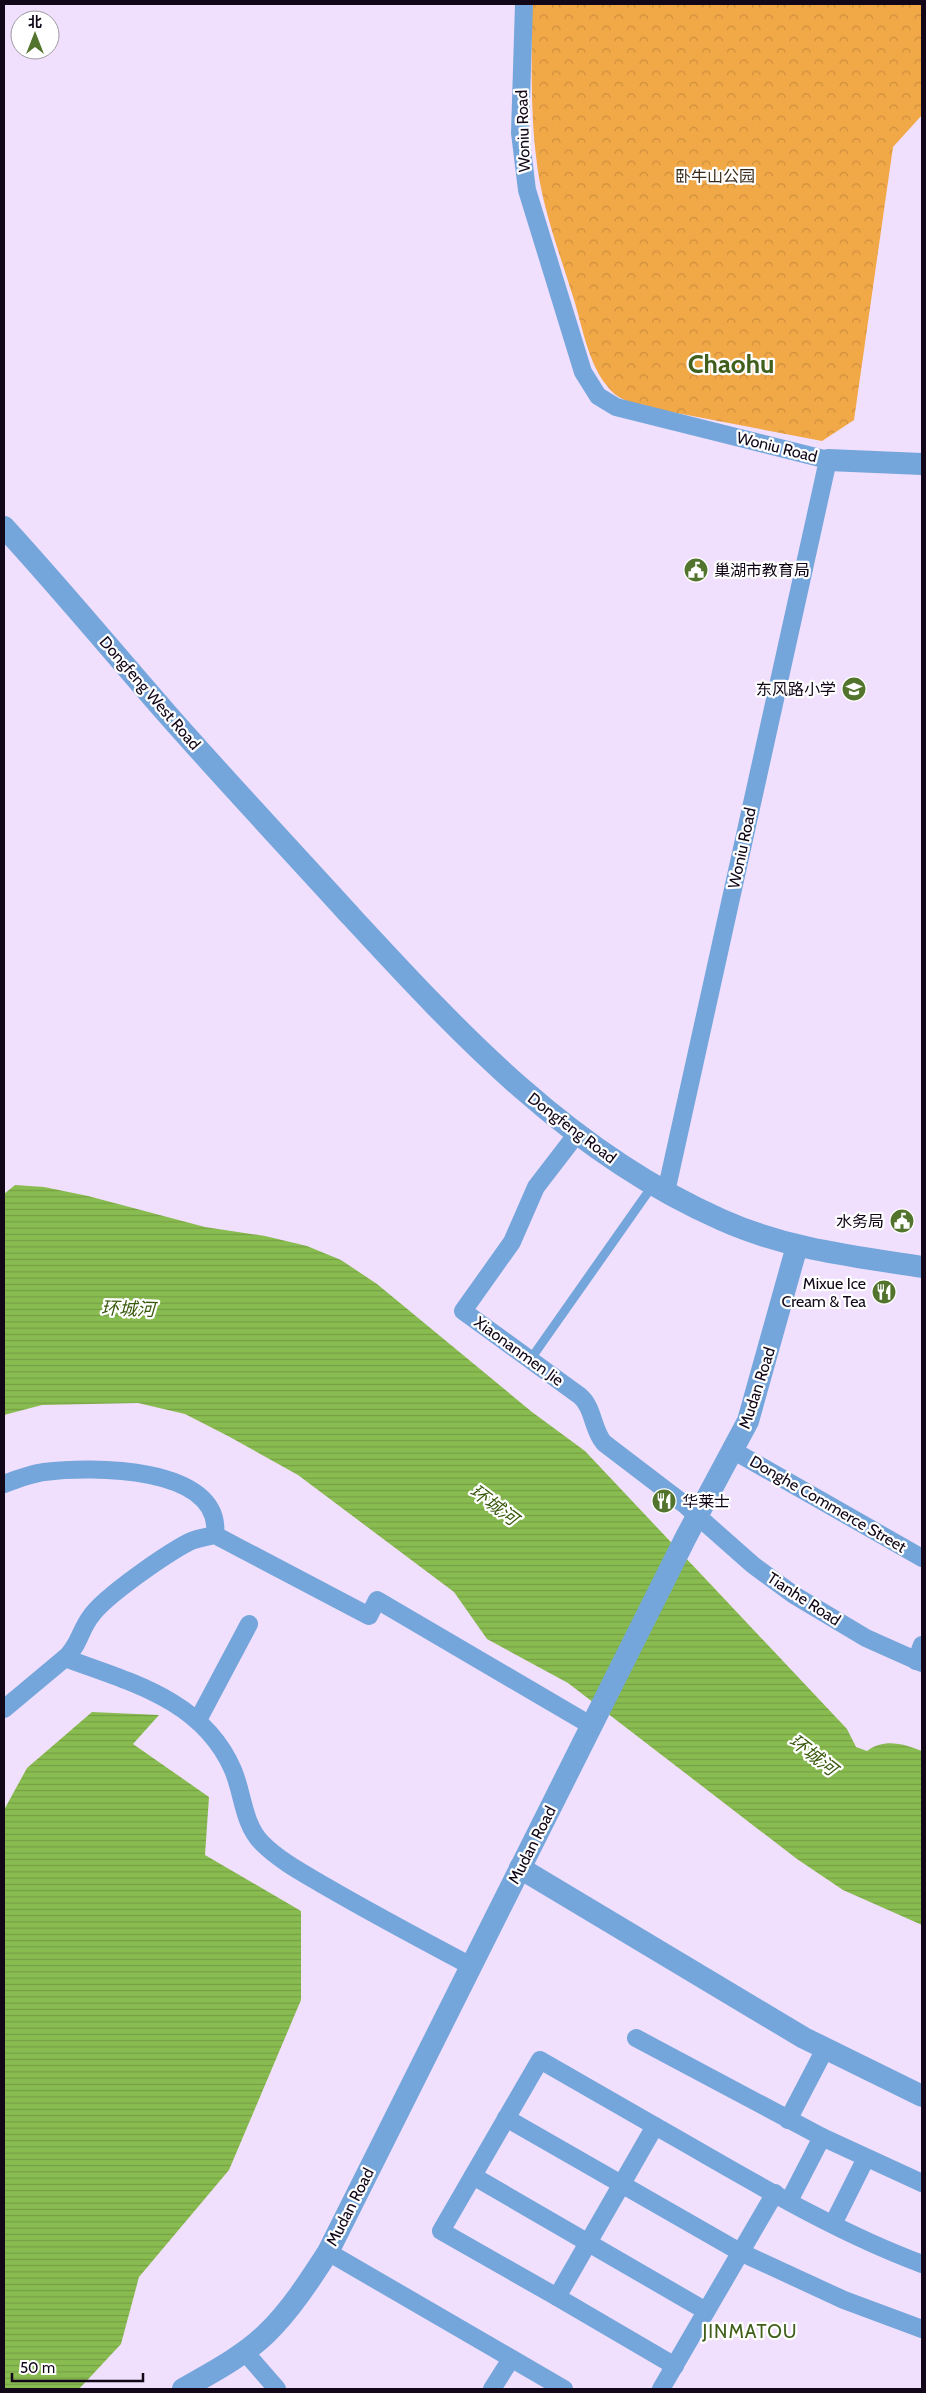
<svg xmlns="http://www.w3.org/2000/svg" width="926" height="2393" viewBox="0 0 926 2393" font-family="Cabin,'Noto Sans SC',sans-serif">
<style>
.park{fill:url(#park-crowns)}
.water{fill:url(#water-rules)}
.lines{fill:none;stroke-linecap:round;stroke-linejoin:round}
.service{stroke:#74a6db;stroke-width:9}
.minor{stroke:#74a6db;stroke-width:18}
.tertiary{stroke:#74a6db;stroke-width:22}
.labels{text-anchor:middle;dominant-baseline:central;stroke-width:4.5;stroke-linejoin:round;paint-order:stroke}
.street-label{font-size:16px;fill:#110718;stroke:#fff}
.park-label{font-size:16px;fill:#3a2c1a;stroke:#fff}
.poi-label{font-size:16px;fill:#110718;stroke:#fff;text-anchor:end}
.water-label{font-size:18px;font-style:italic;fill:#39590d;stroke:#fff}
.quarter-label{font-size:19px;letter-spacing:1px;fill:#41601d;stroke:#fff}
.town-label{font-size:26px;font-weight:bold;fill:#41601d;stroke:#fff}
</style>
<defs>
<pattern id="park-crowns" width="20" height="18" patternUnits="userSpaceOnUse" patternTransform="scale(1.25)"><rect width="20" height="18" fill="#f1a847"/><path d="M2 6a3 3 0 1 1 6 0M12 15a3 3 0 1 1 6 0" fill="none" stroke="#ce8f3d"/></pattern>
<pattern id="water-rules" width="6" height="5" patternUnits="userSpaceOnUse" patternTransform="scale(1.25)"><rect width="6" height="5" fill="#89bc50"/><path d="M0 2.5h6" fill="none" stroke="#75a045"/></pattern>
</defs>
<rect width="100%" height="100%" fill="#f1dffe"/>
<!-- park -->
<path class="park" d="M532,4H922V115L893,147L854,420L822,441L640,406C627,401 616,398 608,387C589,365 583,330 575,303C560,254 541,206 536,156C530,106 532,54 532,4Z"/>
<!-- water -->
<g class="water">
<path d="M15,1185L44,1187L88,1196L205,1227L265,1236L307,1246L341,1260L377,1284L532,1412L585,1451L847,1729L856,1747L867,1751C885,1738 903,1744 922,1751V1925L843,1890L797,1859L568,1683L487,1639L454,1592L298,1475L228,1436L185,1414L138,1403L42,1405L4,1415V1194Z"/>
<polygon points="92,1712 159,1715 133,1744 209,1797 205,1855 301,1911 301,2000 229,2170 139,2277 121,2344 79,2389 4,2389 4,1810 27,1768"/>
</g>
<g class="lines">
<!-- service -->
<polyline class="service" points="530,1360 653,1185"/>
<!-- minor -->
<g class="minor">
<polyline points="524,4 520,133 527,190 583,372 598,396 616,407 828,460 666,1192"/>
<path d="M576,1135L536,1187L512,1242L463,1311L580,1396C594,1408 592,1429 604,1443L684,1504L753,1565L794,1595L866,1638L922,1663"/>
<polyline points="734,1451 922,1558"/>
<path d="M4,1484C17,1479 30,1474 44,1472C89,1466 223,1465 215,1535"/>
<path d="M65,1658C79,1646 80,1630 91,1616C105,1596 166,1554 189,1542C197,1538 206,1537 215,1535L369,1616L377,1600L592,1726"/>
<polyline points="916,1661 922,1645"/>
<path d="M4,1709L65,1658C130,1682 203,1700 233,1770C243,1793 243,1824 262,1843C280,1861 303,1873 325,1886C373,1914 422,1940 471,1966"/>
<polyline points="198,1720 249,1624"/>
<polyline points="636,2038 822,2137 922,2183"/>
<polyline points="506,2118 740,2252 844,2300 922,2329"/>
<polyline points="788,2120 825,2049"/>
<polyline points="473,2176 706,2311"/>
<polyline points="789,2201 822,2137"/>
<polyline points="833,2224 866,2158"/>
<polyline points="328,2252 564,2389"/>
<polyline points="557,2297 441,2231 540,2060 655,2126"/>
<polyline points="244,2351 277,2389"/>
<path d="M675,2366L557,2297L655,2126C742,2175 828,2229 922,2264"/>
<polyline points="492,2389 511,2359"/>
<polyline points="661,2389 775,2193"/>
</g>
<!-- tertiary -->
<g class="tertiary">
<polyline points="828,460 922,464"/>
<path d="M4,527C60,588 113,652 168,715C227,782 288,847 348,913C459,1033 569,1153 722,1220C787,1249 852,1256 922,1267"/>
<polyline points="520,1868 804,2038 922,2096"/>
<path d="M183,2389C211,2373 242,2357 266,2334C290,2311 310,2280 328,2252L686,1537L748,1421L797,1246"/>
</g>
</g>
<!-- icons -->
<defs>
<symbol id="civic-disc" viewBox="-11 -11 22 22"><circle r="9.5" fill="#52742c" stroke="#fff"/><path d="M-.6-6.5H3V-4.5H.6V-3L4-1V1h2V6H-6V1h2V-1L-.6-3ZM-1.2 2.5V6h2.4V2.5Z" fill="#fff"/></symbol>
<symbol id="school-disc" viewBox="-11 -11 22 22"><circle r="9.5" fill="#52742c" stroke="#fff"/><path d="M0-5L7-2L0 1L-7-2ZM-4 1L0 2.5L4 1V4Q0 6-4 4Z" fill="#fff"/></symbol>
<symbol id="restaurant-disc" viewBox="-11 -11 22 22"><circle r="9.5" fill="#52742c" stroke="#fff"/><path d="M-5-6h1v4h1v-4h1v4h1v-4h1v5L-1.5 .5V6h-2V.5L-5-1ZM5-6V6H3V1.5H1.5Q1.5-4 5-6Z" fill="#fff"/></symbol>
</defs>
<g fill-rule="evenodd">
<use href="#civic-disc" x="682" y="556" width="28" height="28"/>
<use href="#school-disc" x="840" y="675" width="28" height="28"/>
<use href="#civic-disc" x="888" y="1207" width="28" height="28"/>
<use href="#restaurant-disc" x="870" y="1278" width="28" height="28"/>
<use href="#restaurant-disc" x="650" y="1487" width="28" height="28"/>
</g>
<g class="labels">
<!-- street labels -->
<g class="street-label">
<text transform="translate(523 131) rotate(-92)">Woniu Road</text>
<text transform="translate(777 447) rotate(14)">Woniu Road</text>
<text transform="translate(150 693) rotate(49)">Dongfeng West Road</text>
<text transform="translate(742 848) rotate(-78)">Woniu Road</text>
<text transform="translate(572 1128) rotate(37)">Dongfeng Road</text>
<text transform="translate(519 1351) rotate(36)">Xiaonanmen Jie</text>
<text transform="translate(757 1388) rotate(-72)">Mudan Road</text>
<text transform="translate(828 1504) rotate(30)">Donghe Commerce Street</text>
<text transform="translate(804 1599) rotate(33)">Tianhe Road</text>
<text transform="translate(532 1845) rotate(-63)">Mudan Road</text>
<text transform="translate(350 2207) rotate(-63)">Mudan Road</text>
</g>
<!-- park labels -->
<g class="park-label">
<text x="715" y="176">卧牛山公园</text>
</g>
<!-- poi labels -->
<g class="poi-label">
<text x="714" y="570" text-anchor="start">巢湖市教育局</text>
<text x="836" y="689">东风路小学</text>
<text x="884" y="1221">水务局</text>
<text x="866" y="1283">Mixue Ice<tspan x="866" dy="18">Cream &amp; Tea</tspan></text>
<text x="682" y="1501" text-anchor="start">华莱士</text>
</g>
<!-- water labels -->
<g class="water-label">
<text transform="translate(128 1309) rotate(2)">环城河</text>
<text transform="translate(494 1505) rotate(37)">环城河</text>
<text transform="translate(813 1755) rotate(38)">环城河</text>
</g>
<!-- quarter labels -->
<g class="quarter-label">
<text x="750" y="2331">JINMATOU</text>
</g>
<!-- town labels -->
<g class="town-label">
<text x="731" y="364">Chaohu</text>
</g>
</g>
<!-- border -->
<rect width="926" height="2393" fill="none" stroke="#110718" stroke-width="10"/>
<!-- north arrow -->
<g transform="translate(35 35)"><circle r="24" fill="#ffffff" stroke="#a09ca3"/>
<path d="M0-4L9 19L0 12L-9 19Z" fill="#52742c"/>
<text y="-8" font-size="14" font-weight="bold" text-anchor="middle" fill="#110718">北</text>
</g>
<!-- scale -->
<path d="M12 2373v8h131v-8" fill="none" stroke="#110718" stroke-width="2.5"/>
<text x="20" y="2373" font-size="15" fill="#110718" stroke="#ffffff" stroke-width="4" paint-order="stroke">50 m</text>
</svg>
